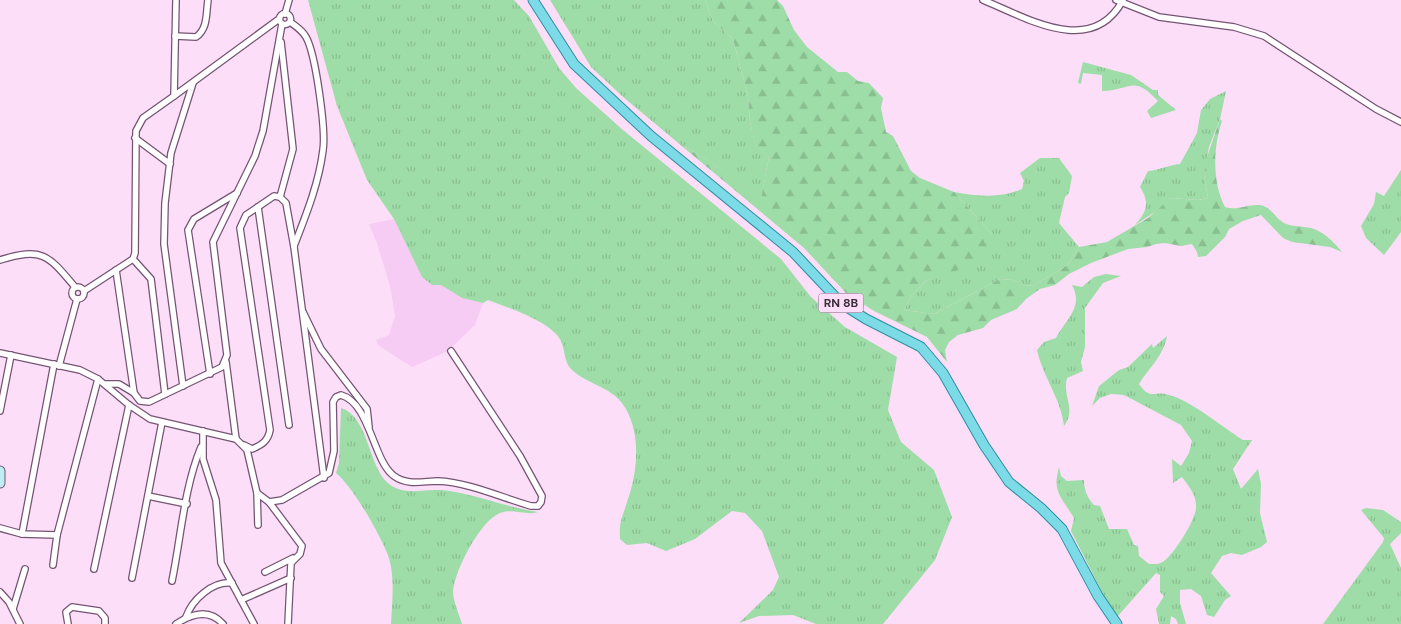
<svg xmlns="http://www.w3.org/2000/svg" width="1401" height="624" viewBox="0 0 1401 624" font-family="'DM Sans',sans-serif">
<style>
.built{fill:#f7ccf4}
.grass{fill:url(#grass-tufts)}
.forest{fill:url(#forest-firs)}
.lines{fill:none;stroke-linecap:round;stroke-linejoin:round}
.street-casing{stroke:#745472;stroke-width:8}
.secondary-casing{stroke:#745472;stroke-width:11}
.primary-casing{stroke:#2d8ea0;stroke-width:11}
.street{stroke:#fff;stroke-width:5.5}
.secondary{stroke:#beedf3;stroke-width:9}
.primary{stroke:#7cdbe7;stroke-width:9}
.labels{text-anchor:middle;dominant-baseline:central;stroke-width:5;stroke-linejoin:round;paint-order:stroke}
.shield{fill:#fcdef9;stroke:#756273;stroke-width:1}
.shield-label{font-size:12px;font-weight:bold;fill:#3b2d3a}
</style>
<defs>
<pattern id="grass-tufts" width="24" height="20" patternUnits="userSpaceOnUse" patternTransform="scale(1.25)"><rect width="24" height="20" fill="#9edda7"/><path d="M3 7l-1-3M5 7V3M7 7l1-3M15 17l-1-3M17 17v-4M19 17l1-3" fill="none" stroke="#89be90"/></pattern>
<pattern id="forest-firs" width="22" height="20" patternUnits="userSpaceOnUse" patternTransform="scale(1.25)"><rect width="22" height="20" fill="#9edda7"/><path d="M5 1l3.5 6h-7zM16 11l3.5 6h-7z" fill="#89be90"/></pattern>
</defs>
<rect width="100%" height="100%" fill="#fcdef9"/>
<!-- built -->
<polygon class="built" points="394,219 422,277 432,285 441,285 462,298 483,303 475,325 454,345 446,352 412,367 378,345 376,340 389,335 395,316 390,286 377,243 369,224"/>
<!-- grass -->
<g class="grass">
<path d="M308,0H514L529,16L559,68L576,88L623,130L781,259L811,297L845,327L897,357L888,410L901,442L934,470L952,517L935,560L883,624H816L793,615L759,616L739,623L773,590L779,577L762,531L745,513L732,511L695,539L666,551L647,543L627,545L620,539C619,520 622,519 627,502C638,472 642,430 622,403C609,386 586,384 571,369C564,362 565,349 561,341C551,321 508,308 488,300L483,303L462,298L441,285H432L422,277L394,219L367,180L337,106Z"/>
<polygon points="550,0 705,0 713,21 733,39 748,97 750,122 756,147 769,157 761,200 705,158 677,142 622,96 591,67"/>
<path d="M1083,62L1131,75L1153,90H1158V95L1176,110L1151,118L1147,111L1158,101C1133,74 1132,90 1102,91V75L1083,73L1081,84L1078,83Z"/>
<path d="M1226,91L1220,119L1209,147L1204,174L1208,198L1198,200L1171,198L1161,208L1135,225C1147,212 1150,202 1140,187L1148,171C1160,170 1168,165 1180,164L1197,133L1201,110L1210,99Z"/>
<path d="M1040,158H1059L1072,176L1069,193L1065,197L1059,223L1079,247L1068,265L1034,285L1025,286L1013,280L1000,279L934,314L904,310L912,295L927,280L946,273L992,234L954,192C978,196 999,199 1022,189L1024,181L1020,173Z"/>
<polygon points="1401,170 1401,232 1384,255 1366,238 1361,226 1374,204 1376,192 1384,196"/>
<path d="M1106,274L1121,276L1103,283L1085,308V347L1081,362L1083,371L1067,378C1062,396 1077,410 1064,426C1061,399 1043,377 1037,350L1044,342L1056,338C1066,319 1084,307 1072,285L1082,287L1094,277Z"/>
<path d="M1167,336C1164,355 1149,368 1139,384C1151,401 1154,390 1169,395C1192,401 1222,427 1243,440H1252L1233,469L1241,489L1258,469L1261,484L1260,513L1267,542L1261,547L1242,555L1231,553L1222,556L1211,573L1231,596L1225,600L1214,617L1207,615L1201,596L1191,589L1180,590V603L1186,624H1178L1176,619L1171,616L1170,624H1159L1156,609L1164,596L1160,592V575L1156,573L1117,617L1108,604L1071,531L1074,518C1061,496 1052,493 1059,467L1061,476L1067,481L1084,480C1084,490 1087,497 1094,505L1100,506L1109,529H1127L1134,545L1138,546L1139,556L1149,564C1155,564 1159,565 1164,561C1174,554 1195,521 1196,508C1197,495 1189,487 1182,477L1173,483L1172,459L1181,466L1189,453L1192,441L1181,425L1124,395L1111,394L1100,398L1092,406L1099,386L1119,370L1128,367L1152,344L1153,348Z"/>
<path d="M341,408C369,416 368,468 389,484C405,496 423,489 441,490C473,493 505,507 538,512C526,516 512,508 500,513C480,521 455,570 453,591C453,601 459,614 462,624H391C392,604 395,578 389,558C381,536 354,488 336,473L339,463Z"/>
<polygon points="1366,508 1383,510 1401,522 1401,533 1390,544 1401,568 1401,624 1323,624 1383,542 1384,538 1361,510"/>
</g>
<!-- forest -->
<path class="forest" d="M705,0H777L783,6L794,30L807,47L838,72H847L858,81L869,83L883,98L881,108L886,132L893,136L911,171L920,178L954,192L992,234L991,249L974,265L927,280L912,295L904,310L934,314L1000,279L1013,280L1025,286L1034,285L1068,265L1079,247L1107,242L1148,218L1171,198L1198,200L1208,198L1204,174L1206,160L1220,119L1222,121C1213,147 1212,182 1225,207C1237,211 1247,204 1259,205C1271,206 1275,218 1284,223C1292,227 1302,226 1311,228C1323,231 1335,243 1342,252L1330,247L1292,242L1283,238L1261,215L1243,221L1229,229L1225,237L1206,256L1198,257L1197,252L1192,244L1181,246L1165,243L1156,244L1147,247L1128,249L1091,263L1069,274L1055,285L1040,289L1026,299L1017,309L991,320L983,328L958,335L949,342L945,350L947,362L927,337L874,311L846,293L804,248L677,142L705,158L761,199L769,157L756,148L750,122L748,97L733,39L713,21Z"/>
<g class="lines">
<defs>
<g id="street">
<polyline points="176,0 174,96 279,19"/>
<path d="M983,0C1027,18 1092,58 1123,0"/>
<polyline points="1116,0 1159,17 1234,27 1264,36 1376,109 1401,122"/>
<circle cx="285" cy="19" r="5.5"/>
<polyline points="285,14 289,0"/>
<path d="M290,22C297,27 302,30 306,37C316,55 326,131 323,150C319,183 306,215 294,246"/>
<path d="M175,36L196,37C208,29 206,13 208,0"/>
<polyline points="135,138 170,164"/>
<polyline points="280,197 293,149 281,42"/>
<polyline points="258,207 289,425"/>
<polyline points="133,259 151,279 165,394"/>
<path d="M0,260C43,247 48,255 75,287"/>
<polyline points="116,270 134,393 140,401 149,402 222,367 227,355 213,242 255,156 263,131 282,24"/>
<circle cx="78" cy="293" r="6"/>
<polyline points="84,291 133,259 135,253 136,131 143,118 174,96"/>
<polyline points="303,312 321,349 367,409 369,427"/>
<path d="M0,353L80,370L98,379L129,405L150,419L236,439L247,450L257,493L269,502L282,500L329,473L334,451L333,402L336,397L341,395C370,403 373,461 394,476C408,486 423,481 438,481C467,482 503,498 531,506H538L541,502L542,496L520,456L451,351"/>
<polyline points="226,362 236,439"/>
<polyline points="59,366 77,299"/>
<polyline points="210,374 188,230 194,219 237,193"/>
<polyline points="106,384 119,384 134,393"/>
<polyline points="183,386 164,244 165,203 171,153 193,83"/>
<polyline points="0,411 11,355"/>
<polyline points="203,431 203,459 216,500 221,563 254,624"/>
<path d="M244,445L252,449C262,445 268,441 270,430L240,228L246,215L274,196L280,197L286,203L294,247L324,478"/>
<polyline points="257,493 258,525"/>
<polyline points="148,496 187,504"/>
<polyline points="269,502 302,546 300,554 291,563 288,624"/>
<polyline points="0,528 22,534 57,535 98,379"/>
<polyline points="22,534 54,364"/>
<polyline points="53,565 57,535"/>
<polyline points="94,569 129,405"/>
<polyline points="265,572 293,558"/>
<polyline points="132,578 162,422"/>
<path d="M172,581C181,537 184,488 201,447"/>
<polyline points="0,592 9,602 20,624"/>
<polyline points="241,600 291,578"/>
<polyline points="13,609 25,569"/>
<path d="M186,617C192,600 212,581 232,583"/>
<polyline points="68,624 66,612 72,607 99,611 105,618 105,624"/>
<path d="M176,624C191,614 209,608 223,624"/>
</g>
<polyline id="secondary" points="0,471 0,483"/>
<polyline id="primary" points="533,0 574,64 651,136 793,252 842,304 866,319 921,347 943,373 984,445 1009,482 1041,508 1062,529 1098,596 1117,624"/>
</defs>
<!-- street casing -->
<use href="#street" class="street-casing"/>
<!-- secondary casing -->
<use href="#secondary" class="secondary-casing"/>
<!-- primary casing -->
<use href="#primary" class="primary-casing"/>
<!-- street -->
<use href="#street" class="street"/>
<!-- secondary -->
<use href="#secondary" class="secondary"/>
<!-- primary -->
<use href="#primary" class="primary"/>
</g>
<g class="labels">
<!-- shield labels -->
<rect class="shield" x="818.5" y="293.5" width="45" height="19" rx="4"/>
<g class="shield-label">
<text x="841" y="303">RN 8B</text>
</g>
</g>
</svg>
